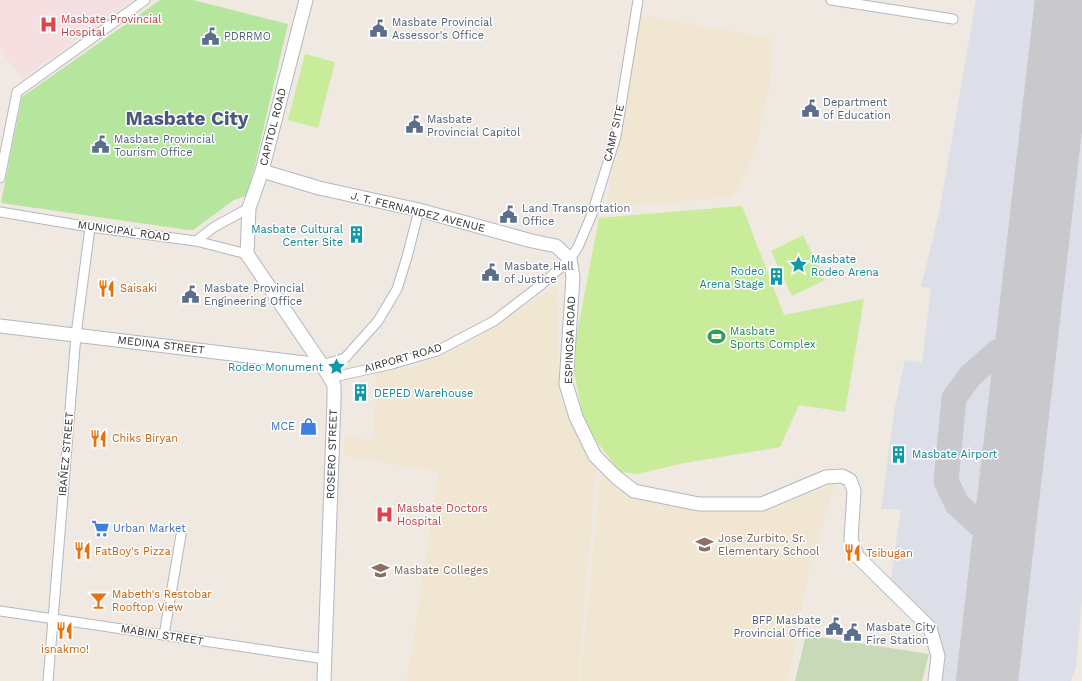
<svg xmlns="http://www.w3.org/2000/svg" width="1082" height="681" viewBox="0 0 1082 681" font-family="'Work Sans',sans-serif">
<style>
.education{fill:#f0e6d1}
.medical{fill:#f5dfe0}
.airport{fill:#dcdee8}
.green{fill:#b6e59e}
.cemetery{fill:#c8d9b8}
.pitch{fill:#c9ec9a}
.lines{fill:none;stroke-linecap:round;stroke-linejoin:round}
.taxiway{stroke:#c9c8cc;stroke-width:25}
.runway{stroke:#c9c8cc;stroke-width:62}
.street-casing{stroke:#b4b7c1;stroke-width:11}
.secondary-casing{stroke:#b4b7c1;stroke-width:15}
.street{stroke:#fff;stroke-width:9}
.secondary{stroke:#fff;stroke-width:13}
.labels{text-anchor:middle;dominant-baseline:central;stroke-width:3;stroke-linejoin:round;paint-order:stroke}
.health-label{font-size:11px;fill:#be3a42;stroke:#fff;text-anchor:start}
.service-label{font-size:11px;fill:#4e5e75;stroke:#fff;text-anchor:start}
.street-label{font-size:11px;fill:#2e2e2e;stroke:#fff}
.culture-label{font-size:11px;fill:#0d838f;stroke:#fff;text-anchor:end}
.food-label{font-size:11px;fill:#c56008;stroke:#fff;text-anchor:start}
.leisure-label{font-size:11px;fill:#27864d;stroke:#fff;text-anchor:start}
.shop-label{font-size:11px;fill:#366cbe;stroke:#fff;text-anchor:end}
.education-label{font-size:11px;fill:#785e54;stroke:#fff;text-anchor:start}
.town-label{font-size:19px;font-weight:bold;fill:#4d5680;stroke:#fff}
</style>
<rect width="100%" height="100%" fill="#efe9e1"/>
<!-- education -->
<g class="education">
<polygon points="641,15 773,39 770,83 756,146 749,169 732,197 606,208"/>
<polygon points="557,286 559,396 596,469 578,681 407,681 439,472 343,455 346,437 373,440 377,371 409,368 464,346"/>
<polygon points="601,473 647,500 689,506 743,509 766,510 834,485 807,579 788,681 580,681"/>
</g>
<!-- medical -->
<polygon class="medical" points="0,0 132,0 23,78 0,51"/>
<!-- airport -->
<polygon class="airport" points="976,0 1082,0 1082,599 1076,667 1071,681 941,681 946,661 941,641 933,622 891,579 901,509 881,509 895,406 905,360 922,363 931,288 921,287 940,208"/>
<!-- green -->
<polygon class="green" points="160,0 193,0 288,24 255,165 246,196 234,200 193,230 188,230 1,203 22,97"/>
<!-- cemetery -->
<polygon class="cemetery" points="806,635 929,654 922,681 795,681"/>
<!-- pitch -->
<g class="pitch">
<polygon points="305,54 335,62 318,128 288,120"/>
<polygon points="742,206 784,315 864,299 845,412 799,405 780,447 684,463 638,474 620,472 584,425 572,359 599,218"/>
<polygon points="803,235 825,280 792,296 771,251"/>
</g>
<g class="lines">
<!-- taxiway -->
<g class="taxiway">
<polyline points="997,352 1010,355 1023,367"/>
<path d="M1006,520C998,525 992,530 983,528L957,504L946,481L954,398L970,376L997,352L1021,341L1027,336"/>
<polyline points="983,528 1002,554"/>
</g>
<!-- runway -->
<polyline class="runway" points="987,681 1066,0"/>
<defs>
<g id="street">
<polyline points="831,0 953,19"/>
<polyline points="0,178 17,92 145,0"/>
<polyline points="0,212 90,227 196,241 247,254"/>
<polyline points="196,241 214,227 249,208"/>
<polyline points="322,365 345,358 378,321 397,289 407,257 419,210"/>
<polyline points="329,378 392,364 437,351 494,321 541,285 570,259 578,247 592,214 616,136 638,0"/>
<polyline points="0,611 325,659"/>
<polyline points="164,635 181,535"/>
<polyline points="48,681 76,335 90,227"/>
</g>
<g id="secondary">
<polyline points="306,0 262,171 249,208 247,254 322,365 334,385 334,401 324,681"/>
<polyline points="262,171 319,188 419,210 532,241 556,246 570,259 573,277 566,384 576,417 595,456 616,477 634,491 699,504 762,504 826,477 842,476 850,480 854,491 851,539 857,556 930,628 938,656 935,681"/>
<polyline points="0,326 322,365"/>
</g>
</defs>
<!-- street casing -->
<use href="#street" class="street-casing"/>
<!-- secondary casing -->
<use href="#secondary" class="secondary-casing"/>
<!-- street -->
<use href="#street" class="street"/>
<!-- secondary -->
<use href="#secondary" class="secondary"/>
</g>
<!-- icons -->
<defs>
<symbol id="hospital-bare" viewBox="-9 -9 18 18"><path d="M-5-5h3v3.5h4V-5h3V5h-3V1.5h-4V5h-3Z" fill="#e0444e" stroke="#fff" stroke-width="2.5" paint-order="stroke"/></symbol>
<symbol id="civic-bare" viewBox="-9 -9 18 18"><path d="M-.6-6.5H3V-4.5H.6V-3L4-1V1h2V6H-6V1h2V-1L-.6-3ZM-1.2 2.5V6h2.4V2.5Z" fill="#5c6f8a" stroke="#fff" stroke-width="2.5" paint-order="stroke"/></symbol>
<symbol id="building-bare" viewBox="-9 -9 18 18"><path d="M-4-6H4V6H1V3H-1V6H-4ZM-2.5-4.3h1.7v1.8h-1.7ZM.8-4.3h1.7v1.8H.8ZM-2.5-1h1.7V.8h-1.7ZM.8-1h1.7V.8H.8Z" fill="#0f9aa8" stroke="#fff" stroke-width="2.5" paint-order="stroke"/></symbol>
<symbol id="sight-bare" viewBox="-9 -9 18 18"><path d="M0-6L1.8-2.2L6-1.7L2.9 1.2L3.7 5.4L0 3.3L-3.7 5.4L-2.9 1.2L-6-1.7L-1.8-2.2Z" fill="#0f9aa8" stroke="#fff" stroke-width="2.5" paint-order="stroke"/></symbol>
<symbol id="restaurant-bare" viewBox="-9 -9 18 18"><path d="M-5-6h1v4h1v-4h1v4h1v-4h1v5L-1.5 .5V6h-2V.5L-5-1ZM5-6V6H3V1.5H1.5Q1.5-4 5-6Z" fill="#e8710a" stroke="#fff" stroke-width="2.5" paint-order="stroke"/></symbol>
<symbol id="stadium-bare" viewBox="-9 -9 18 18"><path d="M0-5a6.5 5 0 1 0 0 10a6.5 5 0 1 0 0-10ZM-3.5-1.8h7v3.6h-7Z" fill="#2e9e5b" stroke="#fff" stroke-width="2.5" paint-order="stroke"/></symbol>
<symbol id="shop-bare" viewBox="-9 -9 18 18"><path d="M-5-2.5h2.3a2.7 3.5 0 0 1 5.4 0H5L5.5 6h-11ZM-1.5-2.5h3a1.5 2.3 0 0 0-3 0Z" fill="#3f7fe0" stroke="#fff" stroke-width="2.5" paint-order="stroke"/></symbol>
<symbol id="supermarket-bare" viewBox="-9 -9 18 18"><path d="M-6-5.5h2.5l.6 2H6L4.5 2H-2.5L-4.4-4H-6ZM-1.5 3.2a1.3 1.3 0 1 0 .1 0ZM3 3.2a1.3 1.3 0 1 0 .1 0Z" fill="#3f7fe0" stroke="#fff" stroke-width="2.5" paint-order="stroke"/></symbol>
<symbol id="school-bare" viewBox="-9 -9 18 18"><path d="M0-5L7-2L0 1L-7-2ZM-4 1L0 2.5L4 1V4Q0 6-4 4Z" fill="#8d6e63" stroke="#fff" stroke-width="2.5" paint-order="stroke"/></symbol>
<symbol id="university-bare" viewBox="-9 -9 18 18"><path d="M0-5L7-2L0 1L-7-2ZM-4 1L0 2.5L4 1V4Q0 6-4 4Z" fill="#8d6e63" stroke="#fff" stroke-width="2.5" paint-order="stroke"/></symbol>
<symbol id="bar-bare" viewBox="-9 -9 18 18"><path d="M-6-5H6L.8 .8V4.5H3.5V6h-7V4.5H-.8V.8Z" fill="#e8710a" stroke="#fff" stroke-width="2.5" paint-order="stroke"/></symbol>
</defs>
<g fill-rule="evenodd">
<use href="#hospital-bare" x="36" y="12" width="25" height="25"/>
<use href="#civic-bare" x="366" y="16" width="25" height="25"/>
<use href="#civic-bare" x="198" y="24" width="25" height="25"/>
<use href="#civic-bare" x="798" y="96" width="25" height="25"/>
<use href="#civic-bare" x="402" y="112" width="25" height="25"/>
<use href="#civic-bare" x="88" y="132" width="25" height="25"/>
<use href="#civic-bare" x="496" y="202" width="25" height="25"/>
<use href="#building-bare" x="344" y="222" width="25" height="25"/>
<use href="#sight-bare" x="786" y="252" width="25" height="25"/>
<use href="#civic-bare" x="478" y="260" width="25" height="25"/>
<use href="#building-bare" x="764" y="264" width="25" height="25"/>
<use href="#restaurant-bare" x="94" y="276" width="25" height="25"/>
<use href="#civic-bare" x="178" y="282" width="25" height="25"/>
<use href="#stadium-bare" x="704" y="324" width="25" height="25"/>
<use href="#sight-bare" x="324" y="354" width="25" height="25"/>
<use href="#building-bare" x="348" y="380" width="25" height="25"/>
<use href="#shop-bare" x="296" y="414" width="25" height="25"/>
<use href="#restaurant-bare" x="86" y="426" width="25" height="25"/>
<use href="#building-bare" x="886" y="442" width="25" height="25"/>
<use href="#hospital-bare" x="372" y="502" width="25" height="25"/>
<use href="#supermarket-bare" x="88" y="516" width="25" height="25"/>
<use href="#school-bare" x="692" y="532" width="25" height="25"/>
<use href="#restaurant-bare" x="70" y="538" width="25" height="25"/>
<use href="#restaurant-bare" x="840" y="540" width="25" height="25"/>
<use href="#university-bare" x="368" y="558" width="25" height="25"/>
<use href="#bar-bare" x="86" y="588" width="25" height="25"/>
<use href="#civic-bare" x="822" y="614" width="25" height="25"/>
<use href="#restaurant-bare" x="52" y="618" width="25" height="25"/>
<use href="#civic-bare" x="840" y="620" width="25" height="25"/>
</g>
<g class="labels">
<!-- health labels -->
<g class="health-label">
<text x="61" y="19">Masbate Provincial<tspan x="61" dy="13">Hospital</tspan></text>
<text x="397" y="508">Masbate Doctors<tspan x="397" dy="13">Hospital</tspan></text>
</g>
<!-- service labels -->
<g class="service-label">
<text x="392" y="22">Masbate Provincial<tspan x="392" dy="13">Assessor's Office</tspan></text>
<text x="224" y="36">PDRRMO</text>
<text x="823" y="102">Department<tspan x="823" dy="13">of Education</tspan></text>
<text x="427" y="119">Masbate<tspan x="427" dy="13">Provincial Capitol</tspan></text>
<text x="114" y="139">Masbate Provincial<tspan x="114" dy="13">Tourism Office</tspan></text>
<text x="522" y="208">Land Transportation<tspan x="522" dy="13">Office</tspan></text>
<text x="504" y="266">Masbate Hall<tspan x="504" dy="13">of Justice</tspan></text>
<text x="204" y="288">Masbate Provincial<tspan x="204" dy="13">Engineering Office</tspan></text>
<text x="821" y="620" text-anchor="end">BFP Masbate<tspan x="821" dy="13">Provincial Office</tspan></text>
<text x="866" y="627">Masbate City<tspan x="866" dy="13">Fire Station</tspan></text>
</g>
<!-- street labels -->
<g class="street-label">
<text transform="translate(273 127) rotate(-76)">CAPITOL ROAD</text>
<text transform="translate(614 133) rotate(-77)">CAMP SITE</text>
<text transform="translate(418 212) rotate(14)">J. T. FERNANDEZ AVENUE</text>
<text transform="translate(124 231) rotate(8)">MUNICIPAL ROAD</text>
<text transform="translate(570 340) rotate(-88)">ESPINOSA ROAD</text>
<text transform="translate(161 345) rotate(7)">MEDINA STREET</text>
<text transform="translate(403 358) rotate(-16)">AIRPORT ROAD</text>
<text transform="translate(66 454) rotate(-85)">IBAÑEZ STREET</text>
<text transform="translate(332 454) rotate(-88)">ROSERO STREET</text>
<text transform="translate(162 635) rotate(9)">MABINI STREET</text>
</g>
<!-- culture labels -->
<g class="culture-label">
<text x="343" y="229">Masbate Cultural<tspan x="343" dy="13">Center Site</tspan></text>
<text x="811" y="259" text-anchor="start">Masbate<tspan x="811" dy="13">Rodeo Arena</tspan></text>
<text x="764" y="271">Rodeo<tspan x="764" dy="13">Arena Stage</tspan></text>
<text x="323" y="367">Rodeo Monument</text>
<text x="374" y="393" text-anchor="start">DEPED Warehouse</text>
<text x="912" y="454" text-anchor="start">Masbate Airport</text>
</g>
<!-- food labels -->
<g class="food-label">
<text x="120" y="288">Saisaki</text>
<text x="112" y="438">Chiks Biryan</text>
<text x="95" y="551">FatBoy's Pizza</text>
<text x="866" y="553">Tsibugan</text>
<text x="112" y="594">Mabeth's Restobar<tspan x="112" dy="13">Rooftop View</tspan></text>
<text x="65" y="649" text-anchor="middle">isnakmo!</text>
</g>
<!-- leisure labels -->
<g class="leisure-label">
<text x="730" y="331">Masbate<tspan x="730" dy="13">Sports Complex</tspan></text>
</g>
<!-- shop labels -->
<g class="shop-label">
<text x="295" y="426">MCE</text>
<text x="113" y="528" text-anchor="start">Urban Market</text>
</g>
<!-- education labels -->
<g class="education-label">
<text x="718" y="538">Jose Zurbito, Sr.<tspan x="718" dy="13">Elementary School</tspan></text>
<text x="394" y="570">Masbate Colleges</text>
</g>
<!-- town labels -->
<g class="town-label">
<text x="187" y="118">Masbate City</text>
</g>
</g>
</svg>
